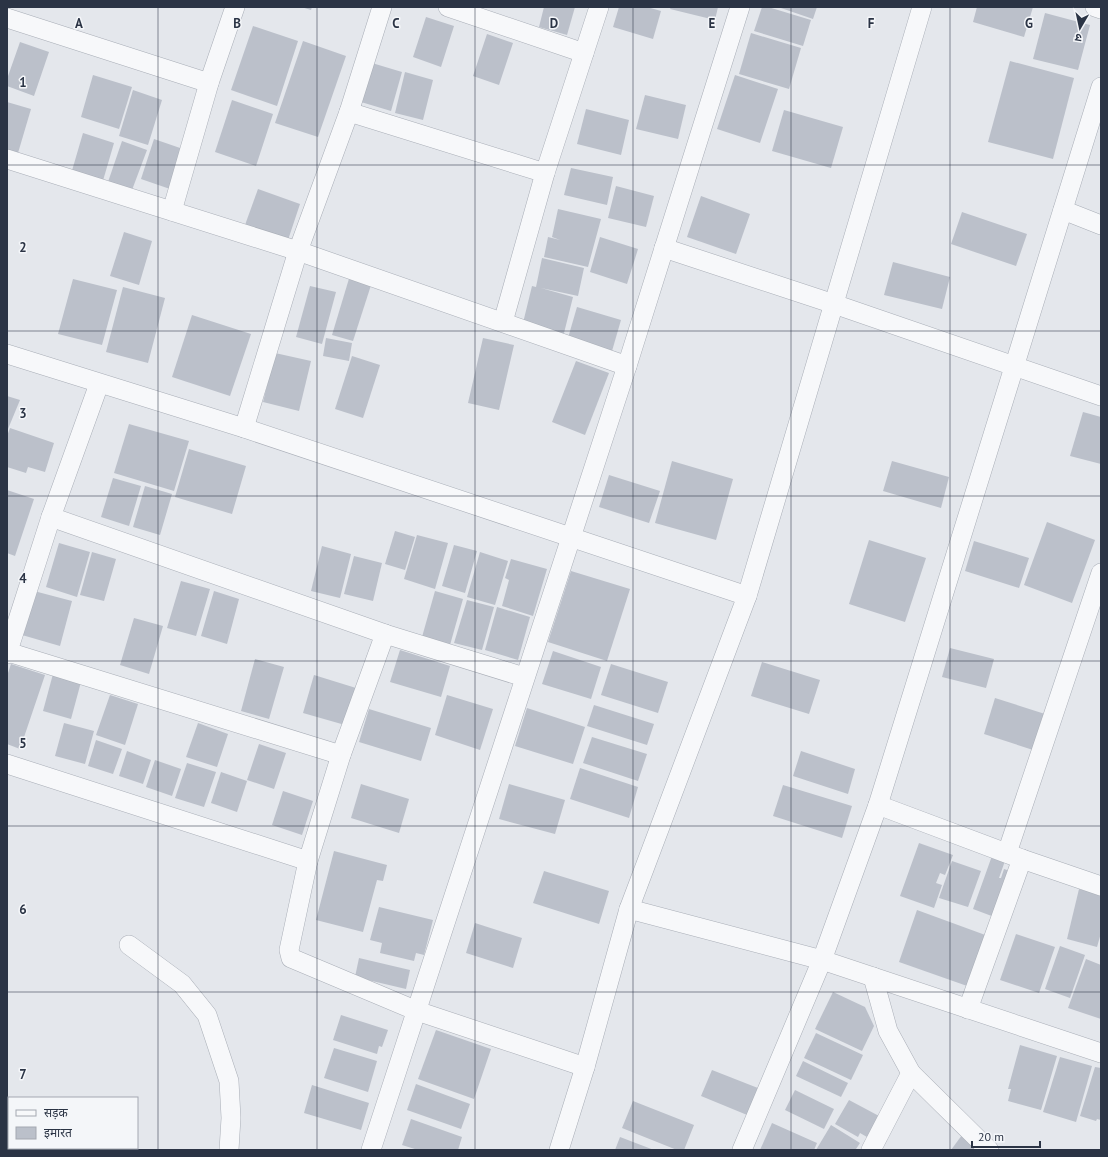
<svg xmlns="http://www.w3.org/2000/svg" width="1108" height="1157" viewBox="0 0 1108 1157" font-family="'PT Sans','Noto Sans Devanagari',sans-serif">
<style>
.building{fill:#bbc0ca}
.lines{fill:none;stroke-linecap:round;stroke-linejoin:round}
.street-casing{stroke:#a9aeb7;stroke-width:20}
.street{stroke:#f7f8fa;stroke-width:19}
.grid{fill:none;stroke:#2b3445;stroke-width:1;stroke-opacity:0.55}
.grid-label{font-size:13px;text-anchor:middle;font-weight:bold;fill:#2b3445;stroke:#f4f6f9;stroke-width:3;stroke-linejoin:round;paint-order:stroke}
</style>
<rect width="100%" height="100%" fill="#e4e7ec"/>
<!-- building -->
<g class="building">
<polygon points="301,7 312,7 311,10"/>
<polygon points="544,7 575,7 567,35 539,27"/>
<polygon points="619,7 647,7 661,11 653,39 613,27"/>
<polygon points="671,7 718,7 715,20 670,9"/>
<polygon points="762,7 768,7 811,20 803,46 754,31"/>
<polygon points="778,7 817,7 813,19"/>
<polygon points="977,7 1033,7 1024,37 973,22"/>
<polygon points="1045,13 1090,25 1078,70 1033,59"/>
<polygon points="426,17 454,26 441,67 413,57"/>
<polygon points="253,26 298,41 277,106 231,90"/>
<polygon points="751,33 801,48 789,89 739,74"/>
<polygon points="487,34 513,43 499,85 473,76"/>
<polygon points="303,41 346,56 318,137 275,123"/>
<polygon points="20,42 49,52 34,96 7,86 7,79"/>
<polygon points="1010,61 1074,78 1053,159 988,142"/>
<polygon points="372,63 402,72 391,111 361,102"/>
<polygon points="405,72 433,80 423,120 395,113"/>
<polygon points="93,75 132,87 119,129 81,117"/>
<polygon points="735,75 778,89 760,143 717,129"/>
<polygon points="133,90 162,100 148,145 119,136"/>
<polygon points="645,95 686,105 678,139 636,129"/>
<polygon points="232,100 273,114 256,166 215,152"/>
<polygon points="7,102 31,109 18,153 7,150"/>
<polygon points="586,109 629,120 621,155 577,144"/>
<polygon points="784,110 843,127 831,168 772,151"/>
<polygon points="83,133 114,143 102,184 71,174"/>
<polygon points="154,139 183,149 170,189 141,179"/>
<polygon points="122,141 147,150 132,190 108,182"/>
<polygon points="571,168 613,177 607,205 564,195"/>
<polygon points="616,186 654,196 646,227 608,218"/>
<polygon points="258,189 300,204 288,240 245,225"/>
<polygon points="701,196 750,214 736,254 687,237"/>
<polygon points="558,209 601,219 588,267 544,257 548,237 560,240 552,237"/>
<polygon points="962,212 1027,234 1016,266 951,244"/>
<polygon points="124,232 152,241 139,285 110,276"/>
<polygon points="600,237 638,249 627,284 590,272"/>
<polygon points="542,258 584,268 578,296 541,288 573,297 563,337 522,327 532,286 536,287"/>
<polygon points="893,262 950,277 942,309 884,295"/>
<polygon points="351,272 373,279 353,341 332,335"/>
<polygon points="73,279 117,290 102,345 58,334"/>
<polygon points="310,286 336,292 322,344 296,337"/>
<polygon points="123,287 165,298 148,363 106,352"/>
<polygon points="577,307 621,320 612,351 568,338"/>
<polygon points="192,315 251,334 230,396 172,377"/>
<polygon points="326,338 352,343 349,361 323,356"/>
<polygon points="483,338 514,345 499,410 468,403"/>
<polygon points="275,353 311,361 299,411 263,402"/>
<polygon points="352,356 380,365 363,418 335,409"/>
<polygon points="576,361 609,373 585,435 552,422"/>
<polygon points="7,396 20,400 8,429 7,429"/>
<polygon points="1083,412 1101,417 1101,464 1070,456"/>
<polygon points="129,424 189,441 174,491 114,473"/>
<polygon points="10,428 54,443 45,472 28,467 26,473 7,467 7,436"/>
<polygon points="189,449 246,466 232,514 175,497"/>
<polygon points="672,461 733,479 716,540 655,523"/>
<polygon points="892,461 949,477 941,508 883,491"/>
<polygon points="609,475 660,491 649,523 599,507"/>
<polygon points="113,478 141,486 129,526 101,517"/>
<polygon points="145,486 172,494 160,535 133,527"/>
<polygon points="7,490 34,499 15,556 7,553"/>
<polygon points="1047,522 1095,540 1072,603 1024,585"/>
<polygon points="395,531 415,537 405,570 385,564"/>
<polygon points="417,535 448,543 435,589 404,579"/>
<polygon points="869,540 926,558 905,622 849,604"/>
<polygon points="974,541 1029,558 1019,588 965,571"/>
<polygon points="59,543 90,552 77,597 46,587"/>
<polygon points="454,545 477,551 465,593 442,586"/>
<polygon points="322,546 351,554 340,598 311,591"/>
<polygon points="92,552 116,559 104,601 80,595"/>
<polygon points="480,552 508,561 495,605 467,597"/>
<polygon points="354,556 382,563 373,601 344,594"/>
<polygon points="511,559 547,569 533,616 502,606 509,580 505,578"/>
<polygon points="571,571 630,589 607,661 548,642"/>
<polygon points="181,581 210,589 196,636 167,628"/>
<polygon points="34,591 72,601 60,646 22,635"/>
<polygon points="214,591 239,599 227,644 201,636"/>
<polygon points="435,591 463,599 450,645 422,637"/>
<polygon points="467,600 494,607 482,650 454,643"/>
<polygon points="497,607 530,617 518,660 485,650"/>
<polygon points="134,618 163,626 149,674 120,665"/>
<polygon points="950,648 994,659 986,688 942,677"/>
<polygon points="400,650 450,666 441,697 390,682"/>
<polygon points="553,651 601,667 591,699 542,684"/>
<polygon points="255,659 284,667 269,719 241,711"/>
<polygon points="762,662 820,680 809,714 751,696"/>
<polygon points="11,664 45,675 20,749 7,744 7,676"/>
<polygon points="611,664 668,682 658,713 601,695"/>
<polygon points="53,674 81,682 71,719 43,711"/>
<polygon points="314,675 356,688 345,725 303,713"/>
<polygon points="110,695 138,704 125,745 96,735"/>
<polygon points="447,695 493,709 480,750 435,735"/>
<polygon points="995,698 1045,714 1033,750 984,734"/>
<polygon points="594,705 654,724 647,745 587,726"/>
<polygon points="527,708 585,727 573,764 515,746"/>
<polygon points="369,709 431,728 421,761 359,742"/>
<polygon points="64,723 94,731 85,764 55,756"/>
<polygon points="198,723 228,734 217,767 186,757"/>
<polygon points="592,737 647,754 638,781 583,763"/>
<polygon points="96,740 122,749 113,774 88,766"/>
<polygon points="259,744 286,753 274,789 247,780"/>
<polygon points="127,751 151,760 143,784 119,776"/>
<polygon points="801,751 855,769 848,794 793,776"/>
<polygon points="155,760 181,769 172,796 146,787"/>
<polygon points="187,763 216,772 204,807 175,798"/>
<polygon points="580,768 638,787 629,818 570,799"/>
<polygon points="221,772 247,781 237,812 211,803"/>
<polygon points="361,784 409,799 399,833 351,818"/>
<polygon points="509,784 565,800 555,834 499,819"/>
<polygon points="783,785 852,806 842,838 773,816"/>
<polygon points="283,791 313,801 302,835 272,825"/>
<polygon points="919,843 953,855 945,875 940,873 936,883 942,885 934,908 900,896"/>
<polygon points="334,851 387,865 383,881 377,880 363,932 316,920"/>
<polygon points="993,853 1006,858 999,878 1001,878 1004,869 1013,872 997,918 973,909"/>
<polygon points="952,861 981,871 968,907 939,898"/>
<polygon points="544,871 609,891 599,924 533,903"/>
<polygon points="1079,889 1101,895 1101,933 1097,947 1067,939"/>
<polygon points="379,907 433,920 424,955 416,953 414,961 380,953 382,943 370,940"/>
<polygon points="917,910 988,936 970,987 899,962"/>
<polygon points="475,923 522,938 513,968 466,953"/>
<polygon points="1016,934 1055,947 1039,993 1000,980"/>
<polygon points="1060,946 1085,955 1070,998 1045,989"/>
<polygon points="359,958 410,970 406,989 355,977"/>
<polygon points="1086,959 1101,965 1101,1019 1068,1008"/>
<polygon points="833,992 865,1007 874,1026 862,1051 815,1029"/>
<polygon points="341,1015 388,1030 382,1047 379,1046 377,1054 333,1040"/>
<polygon points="436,1030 491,1049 474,1099 418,1079"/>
<polygon points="816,1033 863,1055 851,1080 804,1058"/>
<polygon points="1020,1045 1057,1056 1041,1110 1008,1101 1011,1089 1008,1089"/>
<polygon points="334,1048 377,1061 368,1092 324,1078"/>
<polygon points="1060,1057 1092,1066 1076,1122 1043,1112"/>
<polygon points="803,1061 848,1083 841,1097 796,1076"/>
<polygon points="1095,1067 1101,1068 1101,1120 1097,1119 1096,1121 1080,1116"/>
<polygon points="712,1070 763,1090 752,1117 701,1096"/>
<polygon points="416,1084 470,1104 461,1129 407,1110"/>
<polygon points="312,1085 369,1103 361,1130 304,1113"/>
<polygon points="795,1090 834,1109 824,1129 785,1110"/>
<polygon points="849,1100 879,1116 867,1137 860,1133 858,1137 835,1124"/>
<polygon points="633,1101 694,1125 684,1150 677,1150 622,1128"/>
<polygon points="411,1119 462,1137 458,1150 418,1150 402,1145"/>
<polygon points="772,1123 817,1143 814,1150 760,1150"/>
<polygon points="831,1125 860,1143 856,1149 858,1150 816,1150"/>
<polygon points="962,1135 977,1145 974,1150 951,1150"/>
<polygon points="620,1137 654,1150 615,1150"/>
</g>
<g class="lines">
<defs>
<g id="street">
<polyline points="448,7 584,53"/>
<polyline points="1095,7 1101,9"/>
<polyline points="7,18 209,83"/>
<polyline points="349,112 545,173"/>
<polyline points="7,159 298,251 627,366"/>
<polyline points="1063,210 1101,225"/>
<polyline points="172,211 209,83 235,7"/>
<polyline points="664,248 834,304 1101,396"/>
<polyline points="503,322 545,173 599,7"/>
<polyline points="7,354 244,428 747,596"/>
<polyline points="244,428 298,251 349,112 382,7"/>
<polyline points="51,517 385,634 524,677"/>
<polyline points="385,634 341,755 308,861 289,950 291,958 417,1011 585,1067"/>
<polyline points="8,652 341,755"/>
<polyline points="7,654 51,517 99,384"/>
<polyline points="7,764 308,861"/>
<polyline points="878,805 1022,859 1101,886"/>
<polyline points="1007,853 1101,573"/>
<polyline points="629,909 822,960 1101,1053"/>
<polyline points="129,945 182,984 207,1015 229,1081 231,1118 229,1150"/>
<polyline points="873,977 888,1031 911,1073 989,1150"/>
<polyline points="968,1009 1022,859"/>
<polyline points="371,1150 627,366 740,7"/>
<polyline points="559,1150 585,1067 629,909 747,596 922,7"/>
<polyline points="742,1150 822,960 878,805 1101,87"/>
<polyline points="871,1150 911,1073"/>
</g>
</defs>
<!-- street casing -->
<use href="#street" class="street-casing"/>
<!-- street -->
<use href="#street" class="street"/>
</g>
<!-- grid -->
<path class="grid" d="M158,7V1150M317,7V1150M475,7V1150M633,7V1150M791,7V1150M950,7V1150M7,165H1101M7,331H1101M7,496H1101M7,661H1101M7,826H1101M7,992H1101"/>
<g class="grid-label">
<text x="79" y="28">A</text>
<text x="237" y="28">B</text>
<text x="396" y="28">C</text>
<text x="554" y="28">D</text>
<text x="712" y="28">E</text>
<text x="871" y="28">F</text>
<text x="1029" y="28">G</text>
<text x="23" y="87">1</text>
<text x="23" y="252">2</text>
<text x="23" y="418">3</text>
<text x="23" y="583">4</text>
<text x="23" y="748">5</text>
<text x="23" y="914">6</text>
<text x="23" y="1079">7</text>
</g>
<!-- border -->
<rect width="1108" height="1157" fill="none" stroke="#2b3445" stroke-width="16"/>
<!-- legend -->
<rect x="8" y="1097" width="130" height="52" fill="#f4f6f9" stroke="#a4a8b1"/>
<rect x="16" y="1110" width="20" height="6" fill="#f7f8fa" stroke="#a4a8b1"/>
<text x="44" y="1117" font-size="12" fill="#2b3445">सड़क</text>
<rect x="16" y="1127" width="20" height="12" fill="#bbc0ca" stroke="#a4a8b1"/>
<text x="44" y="1137" font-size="12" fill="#2b3445">इमारत</text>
<!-- north arrow -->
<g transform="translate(1080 28) rotate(189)" stroke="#f4f6f9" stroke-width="3" paint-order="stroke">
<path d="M0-3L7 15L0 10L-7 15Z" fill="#2b3445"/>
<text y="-6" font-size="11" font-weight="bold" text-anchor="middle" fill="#2b3445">उ</text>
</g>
<!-- scale -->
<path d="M972 1141v6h68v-6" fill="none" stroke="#2b3445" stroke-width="2"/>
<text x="978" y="1141" font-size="12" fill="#2b3445" stroke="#f4f6f9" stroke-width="3" paint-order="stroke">20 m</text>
</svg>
